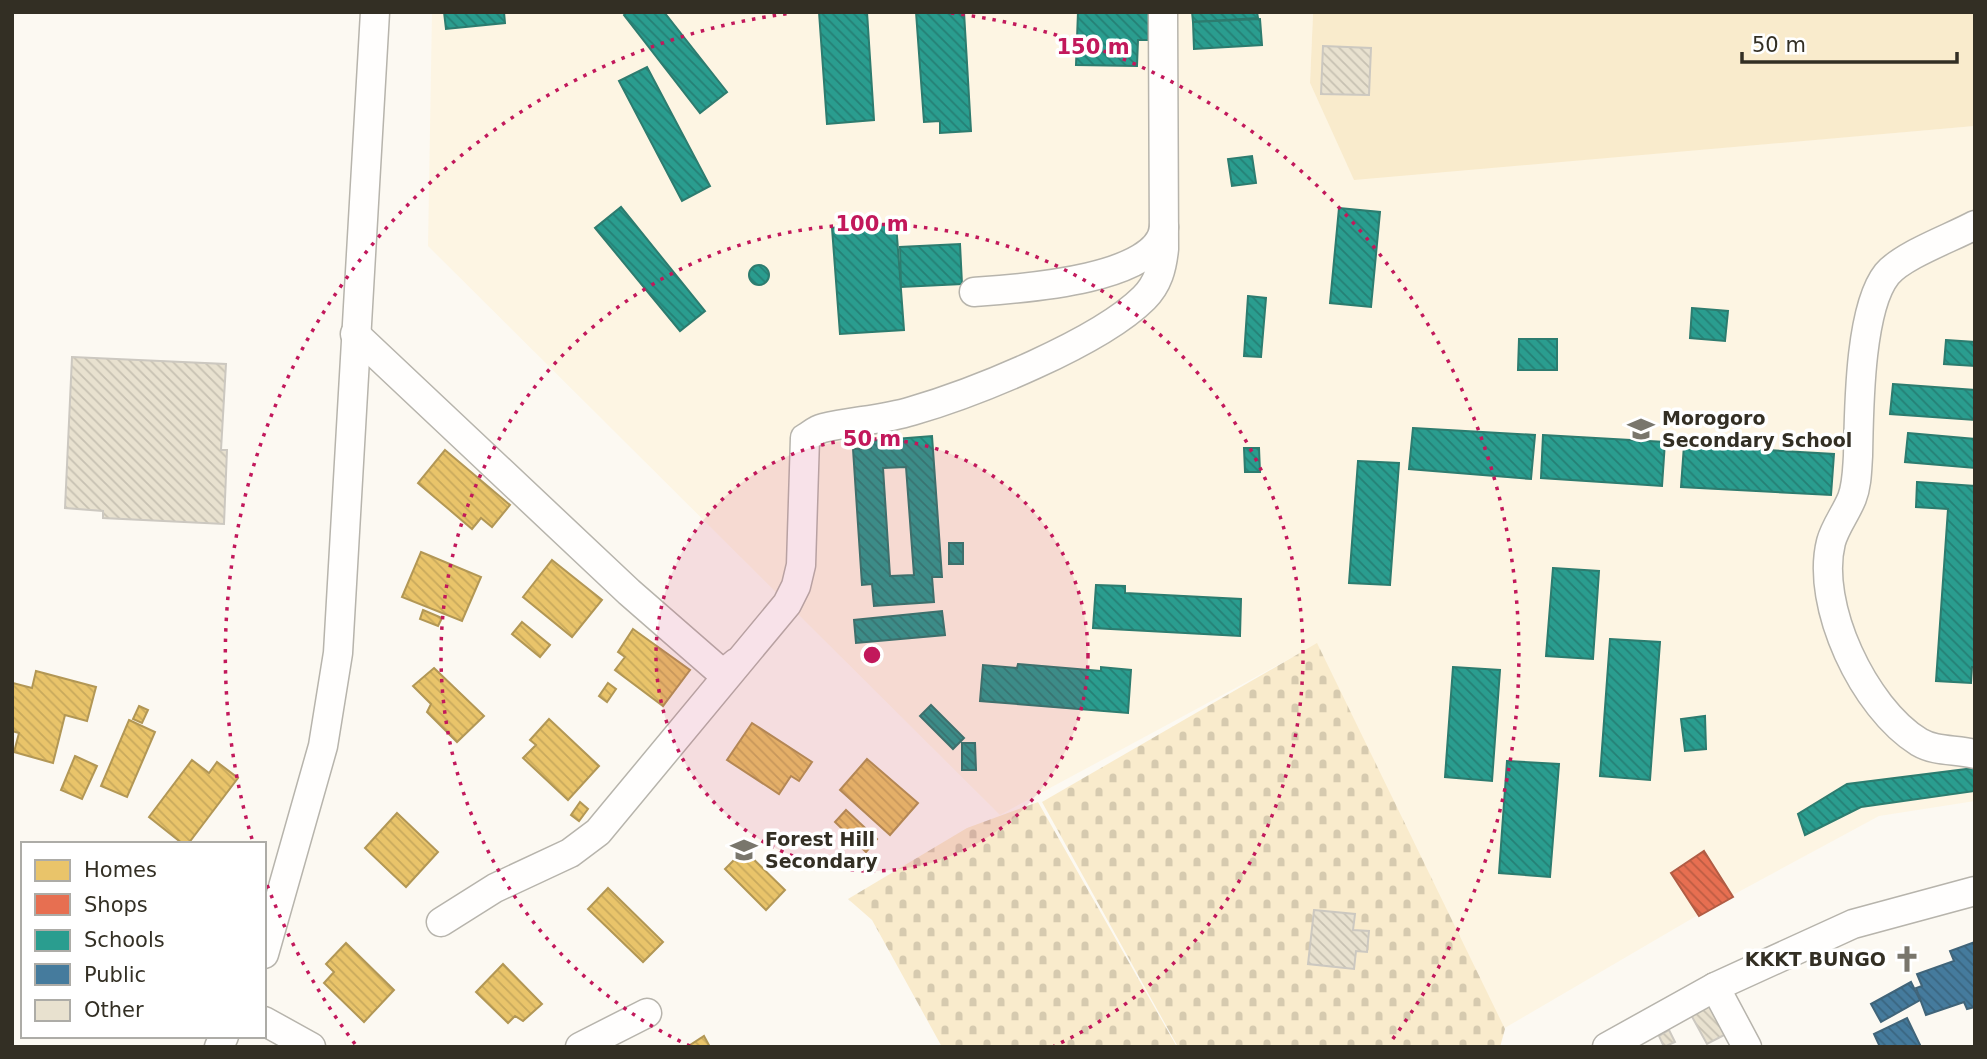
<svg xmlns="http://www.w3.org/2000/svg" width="1987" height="1059" viewBox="0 0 1987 1059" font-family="'DejaVu Sans',sans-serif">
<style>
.built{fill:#fdf5e3}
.green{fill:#f9ebcc}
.cemetery{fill:url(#cemetery-stones)}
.homes{fill:url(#homes-back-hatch);stroke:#b29755;stroke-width:2}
.shops{fill:url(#shops-back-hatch);stroke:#b15c44;stroke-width:2}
.schools{fill:url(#schools-back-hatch);stroke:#2d7c6f;stroke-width:2;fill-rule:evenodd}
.public{fill:url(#public-back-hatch);stroke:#406479;stroke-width:2}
.building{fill:url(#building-back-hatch);stroke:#ccc8c0;stroke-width:2}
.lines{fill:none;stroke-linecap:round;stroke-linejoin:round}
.minor-casing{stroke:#b7b4ac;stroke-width:31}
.minor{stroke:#fffefd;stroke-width:28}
.ring{fill:none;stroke:#c2185b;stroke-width:3.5;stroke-dasharray:3.5 7}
.labels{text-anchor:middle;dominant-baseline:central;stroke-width:7;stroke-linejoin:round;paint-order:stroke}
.poi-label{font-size:19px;font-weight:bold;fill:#332f24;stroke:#fff;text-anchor:start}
.centre{fill:#c2185b;stroke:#fff;stroke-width:3.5}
.ring-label{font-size:21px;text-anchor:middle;font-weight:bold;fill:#c2185b;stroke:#fff;stroke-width:7;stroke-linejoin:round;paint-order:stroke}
</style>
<defs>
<pattern id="cemetery-stones" width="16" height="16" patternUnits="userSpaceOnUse" patternTransform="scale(1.75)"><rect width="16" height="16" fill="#f9ebcc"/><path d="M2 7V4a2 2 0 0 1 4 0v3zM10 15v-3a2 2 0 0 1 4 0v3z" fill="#d6caaf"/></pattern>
<pattern id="homes-back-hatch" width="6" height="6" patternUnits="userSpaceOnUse" patternTransform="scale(1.75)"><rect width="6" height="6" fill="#e9c46a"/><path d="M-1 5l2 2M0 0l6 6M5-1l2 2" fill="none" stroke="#c8a95c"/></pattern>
<pattern id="shops-back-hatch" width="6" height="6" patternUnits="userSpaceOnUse" patternTransform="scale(1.75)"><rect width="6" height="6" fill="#e76f51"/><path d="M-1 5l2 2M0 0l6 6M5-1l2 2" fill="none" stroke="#bc5c43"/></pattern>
<pattern id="schools-back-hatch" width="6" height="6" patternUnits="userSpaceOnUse" patternTransform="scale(1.75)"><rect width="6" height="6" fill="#2a9d8f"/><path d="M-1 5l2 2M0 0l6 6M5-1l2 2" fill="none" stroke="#258075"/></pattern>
<pattern id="public-back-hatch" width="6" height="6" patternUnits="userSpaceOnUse" patternTransform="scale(1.75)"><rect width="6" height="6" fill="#457b9d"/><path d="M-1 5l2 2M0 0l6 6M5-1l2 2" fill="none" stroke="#3a6580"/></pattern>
<pattern id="building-back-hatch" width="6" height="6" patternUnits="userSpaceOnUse" patternTransform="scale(1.75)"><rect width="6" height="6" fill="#e8e1cf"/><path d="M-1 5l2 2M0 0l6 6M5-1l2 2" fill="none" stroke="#c7c1b2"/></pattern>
</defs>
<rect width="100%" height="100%" fill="#fcf9f2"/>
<!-- built -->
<polygon class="built" points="432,12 1341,12 1313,15 1310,83 1354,179 1975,126 1975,801 1879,816 1731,896 1703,851 1670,872 1698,915 1503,1029 1317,644 1000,815 428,246"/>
<!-- green -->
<polygon class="green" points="1341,12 1975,12 1975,126 1354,180 1310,83 1313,14"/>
<!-- cemetery -->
<g class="cemetery">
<polygon points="1317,643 1505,1029 1500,1047 1178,1047 1042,802"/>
<polygon points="1038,802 1177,1047 942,1047 872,920 848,899 967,828"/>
</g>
<!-- homes -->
<g class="homes">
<polygon points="445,450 510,505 492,527 481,518 472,529 418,483"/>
<polygon points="421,552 481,577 462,621 402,597"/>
<polygon points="552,560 602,600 572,637 523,597"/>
<polygon points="423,610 442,618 438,626 420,619"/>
<polygon points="522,622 550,645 540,657 512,634"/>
<polygon points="633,629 690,670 663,706 615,670 625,657 618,652"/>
<polygon points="434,668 484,716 457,742 427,712 431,704 413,686"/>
<polygon points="36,671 96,687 87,721 65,715 53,763 14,752 19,733 12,731 13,683 32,688"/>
<polygon points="608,683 616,689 607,702 599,696"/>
<polygon points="139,706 148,710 142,723 133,719"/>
<polygon points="549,719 599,766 568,800 523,758 536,745 530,740"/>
<polygon points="129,720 155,732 127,797 101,786"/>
<polygon points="752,723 812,762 799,781 791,776 779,794 727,760"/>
<polygon points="75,756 97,766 82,799 61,790"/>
<polygon points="867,759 918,803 890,835 840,790"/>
<polygon points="192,760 209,773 217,762 238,778 188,844 183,844 149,817"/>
<polygon points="580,802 588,809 579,821 571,815"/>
<polygon points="846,810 877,839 866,852 835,822"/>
<polygon points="397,813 438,852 406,887 365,848"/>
<polygon points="744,850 785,890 766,910 725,869"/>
<polygon points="608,888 663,942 643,962 588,909"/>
<polygon points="346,943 394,990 364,1022 324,983 334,972 326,964"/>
<polygon points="503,964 542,1004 523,1021 515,1016 508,1023 476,992"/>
<polygon points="704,1036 710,1047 687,1047"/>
</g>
<!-- shops -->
<polygon class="shops" points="1704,851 1733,897 1699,916 1671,873"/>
<!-- schools -->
<g class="schools">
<polygon points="444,12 504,12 505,23 446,29"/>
<polygon points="627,12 664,12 727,92 700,113 624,15"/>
<polygon points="819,12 867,12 874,120 827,124"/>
<polygon points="916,12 964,12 971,131 940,133 940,121 924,122"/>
<polygon points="1078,12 1149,12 1148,40 1138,40 1137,66 1076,65"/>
<polygon points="1192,12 1257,12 1258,18 1193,22"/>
<polygon points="1260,19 1262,45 1194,49 1193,22"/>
<polygon points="647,67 710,186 682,201 619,81"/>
<polygon points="1252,156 1256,183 1232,186 1228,159"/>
<polygon points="621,207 705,311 680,331 595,228"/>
<polygon points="1339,208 1380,212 1371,307 1330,303"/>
<polygon points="896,223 904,330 840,334 832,228"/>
<polygon points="960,244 962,284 901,287 900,247"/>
<circle cx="759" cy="275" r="10"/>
<polygon points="1248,296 1266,298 1261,357 1244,356"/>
<polygon points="1692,308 1728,311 1725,341 1690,338"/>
<polygon points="1519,339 1557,339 1557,370 1518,370"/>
<polygon points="1946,340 1975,342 1975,366 1944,364"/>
<polygon points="1893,384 1975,390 1975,420 1890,414"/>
<polygon points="1413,428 1535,435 1531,479 1409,469"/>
<polygon points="1908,433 1975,439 1975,468 1905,462"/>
<polygon points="1543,435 1665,442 1662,486 1541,478"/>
<path d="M932,436L942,577H932L934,602L874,606L872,584L862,585L853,449L871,448L870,441ZM906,467L914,575L890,576L883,468Z"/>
<polygon points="1684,445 1834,454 1831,495 1681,487"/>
<polygon points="1244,448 1259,448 1260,472 1245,472"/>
<polygon points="1358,461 1399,463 1390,585 1349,583"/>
<polygon points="1917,482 1975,486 1975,667 1972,667 1971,683 1936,681 1948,509 1916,507"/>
<rect x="949" y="543" width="14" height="21"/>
<polygon points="1553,568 1599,571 1593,659 1546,656"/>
<polygon points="1096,585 1125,586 1125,593 1241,599 1240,636 1093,628"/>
<polygon points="942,611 945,635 856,643 854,620"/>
<polygon points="1610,639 1660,642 1650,780 1600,776"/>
<polygon points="1018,664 1101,671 1101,667 1131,670 1128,713 980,701 983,665 1017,668"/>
<polygon points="1453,667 1500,670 1492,781 1445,777"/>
<polygon points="931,705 964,738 953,749 920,716"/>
<polygon points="1705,716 1706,749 1685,751 1681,719"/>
<polygon points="962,743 975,743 976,770 962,770"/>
<polygon points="1507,761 1559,764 1550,877 1499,873"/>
<polygon points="1975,768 1975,791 1861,807 1805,835 1798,814 1847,784"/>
</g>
<!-- public -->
<g class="public">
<polygon points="1975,942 1975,1007 1967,1009 1964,1002 1926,1015 1916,988 1922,986 1917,974 1954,961 1950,951"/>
<polygon points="1911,982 1920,1000 1881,1022 1871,1004"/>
<polygon points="1907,1018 1921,1047 1880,1047 1874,1034"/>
</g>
<!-- building -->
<g class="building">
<polygon points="1323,46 1371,48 1369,95 1321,94"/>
<polygon points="72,357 226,364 221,450 227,450 224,524 103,518 103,511 65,508"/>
<polygon points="1314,910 1355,914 1353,930 1369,931 1367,952 1356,951 1354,969 1308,964"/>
<polygon points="1714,1001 1730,1032 1707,1044 1690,1013"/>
<polygon points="1669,1030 1675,1042 1664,1047 1659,1036"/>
</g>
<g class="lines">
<defs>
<g id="minor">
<path d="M1975,225C1951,238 1903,255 1887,274C1859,309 1859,411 1858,456C1857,471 1857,485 1852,498C1846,513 1835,527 1831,542C1815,605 1864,708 1919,742C1936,752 1955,749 1975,754"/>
<path d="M974,292C1014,289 1160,281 1164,227"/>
<polyline points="355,334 629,592 723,674 736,663"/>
<path d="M441,922L495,888L570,853L598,832L787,604L796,586L801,565L805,438C811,435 815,430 823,428C852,421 883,420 912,411C974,393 1099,343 1144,298C1158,284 1162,268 1164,249L1163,12"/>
<polyline points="264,954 323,746 338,653 375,12"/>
<polyline points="1715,987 1747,1047"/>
<polyline points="264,1021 311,1047"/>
<polyline points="219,1047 224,1036"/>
<polyline points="580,1047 647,1013"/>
<polyline points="1607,1047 1715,987 1853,924 1975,891"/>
</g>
</defs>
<!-- minor casing -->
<use href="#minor" class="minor-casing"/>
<!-- minor -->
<use href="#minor" class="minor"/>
</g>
<!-- distance rings -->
<circle cx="872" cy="655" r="216" fill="#c2185b" fill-opacity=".12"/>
<g class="ring">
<circle cx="872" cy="655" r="216"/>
<path d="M690 1046A431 431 0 1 1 1054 1046"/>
<path d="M355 1044A647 647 0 0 1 266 882M252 839A647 647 0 0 1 793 13M951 13A647 647 0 0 1 1389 1044"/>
</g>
<!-- icons -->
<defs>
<symbol id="school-bare" viewBox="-9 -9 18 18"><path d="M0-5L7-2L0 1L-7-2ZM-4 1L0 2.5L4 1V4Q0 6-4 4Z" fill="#79766c" stroke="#fff" stroke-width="2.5" paint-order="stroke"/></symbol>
<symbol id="church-bare" viewBox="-9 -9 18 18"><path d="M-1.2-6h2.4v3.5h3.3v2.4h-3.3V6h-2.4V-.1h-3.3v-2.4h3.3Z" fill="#79766c" stroke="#fff" stroke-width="2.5" paint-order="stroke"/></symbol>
</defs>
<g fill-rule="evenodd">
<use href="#school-bare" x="1622" y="410" width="38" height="38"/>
<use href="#school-bare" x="725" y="831" width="38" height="38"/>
<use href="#church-bare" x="1888" y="940" width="38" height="38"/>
</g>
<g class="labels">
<!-- poi labels -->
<g class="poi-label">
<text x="1662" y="418">Morogoro<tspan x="1662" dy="22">Secondary School</tspan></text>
<text x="765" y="839">Forest Hill<tspan x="765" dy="22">Secondary</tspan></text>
<text x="1886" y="959" text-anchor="end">KKKT BUNGO</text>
</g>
</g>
<circle cx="872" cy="655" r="10" class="centre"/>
<g class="ring-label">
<text x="1093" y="54">150 m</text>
<text x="872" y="231">100 m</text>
<text x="872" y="446">50 m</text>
</g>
<!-- border -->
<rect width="1987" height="1059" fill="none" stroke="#332f24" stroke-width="28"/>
<!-- legend -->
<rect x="21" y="842" width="245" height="196" fill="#ffffff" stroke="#adaca7" stroke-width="2"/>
<rect x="35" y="860" width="35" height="21" fill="#e9c46a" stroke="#adaca7" stroke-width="2"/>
<text x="84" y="877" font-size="21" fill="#332f24">Homes</text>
<rect x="35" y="894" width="35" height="21" fill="#e76f51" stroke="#adaca7" stroke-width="2"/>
<text x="84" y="912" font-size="21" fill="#332f24">Shops</text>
<rect x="35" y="930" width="35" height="21" fill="#2a9d8f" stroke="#adaca7" stroke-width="2"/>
<text x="84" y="947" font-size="21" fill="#332f24">Schools</text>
<rect x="35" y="964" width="35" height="21" fill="#457b9d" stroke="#adaca7" stroke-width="2"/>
<text x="84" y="982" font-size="21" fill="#332f24">Public</text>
<rect x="35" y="1000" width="35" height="21" fill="#e8e1cf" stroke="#adaca7" stroke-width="2"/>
<text x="84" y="1017" font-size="21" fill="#332f24">Other</text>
<!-- scale -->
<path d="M1742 52v10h215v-10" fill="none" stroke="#332f24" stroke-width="3.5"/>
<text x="1752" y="52" font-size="21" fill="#332f24" stroke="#ffffff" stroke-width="5" paint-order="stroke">50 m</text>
</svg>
